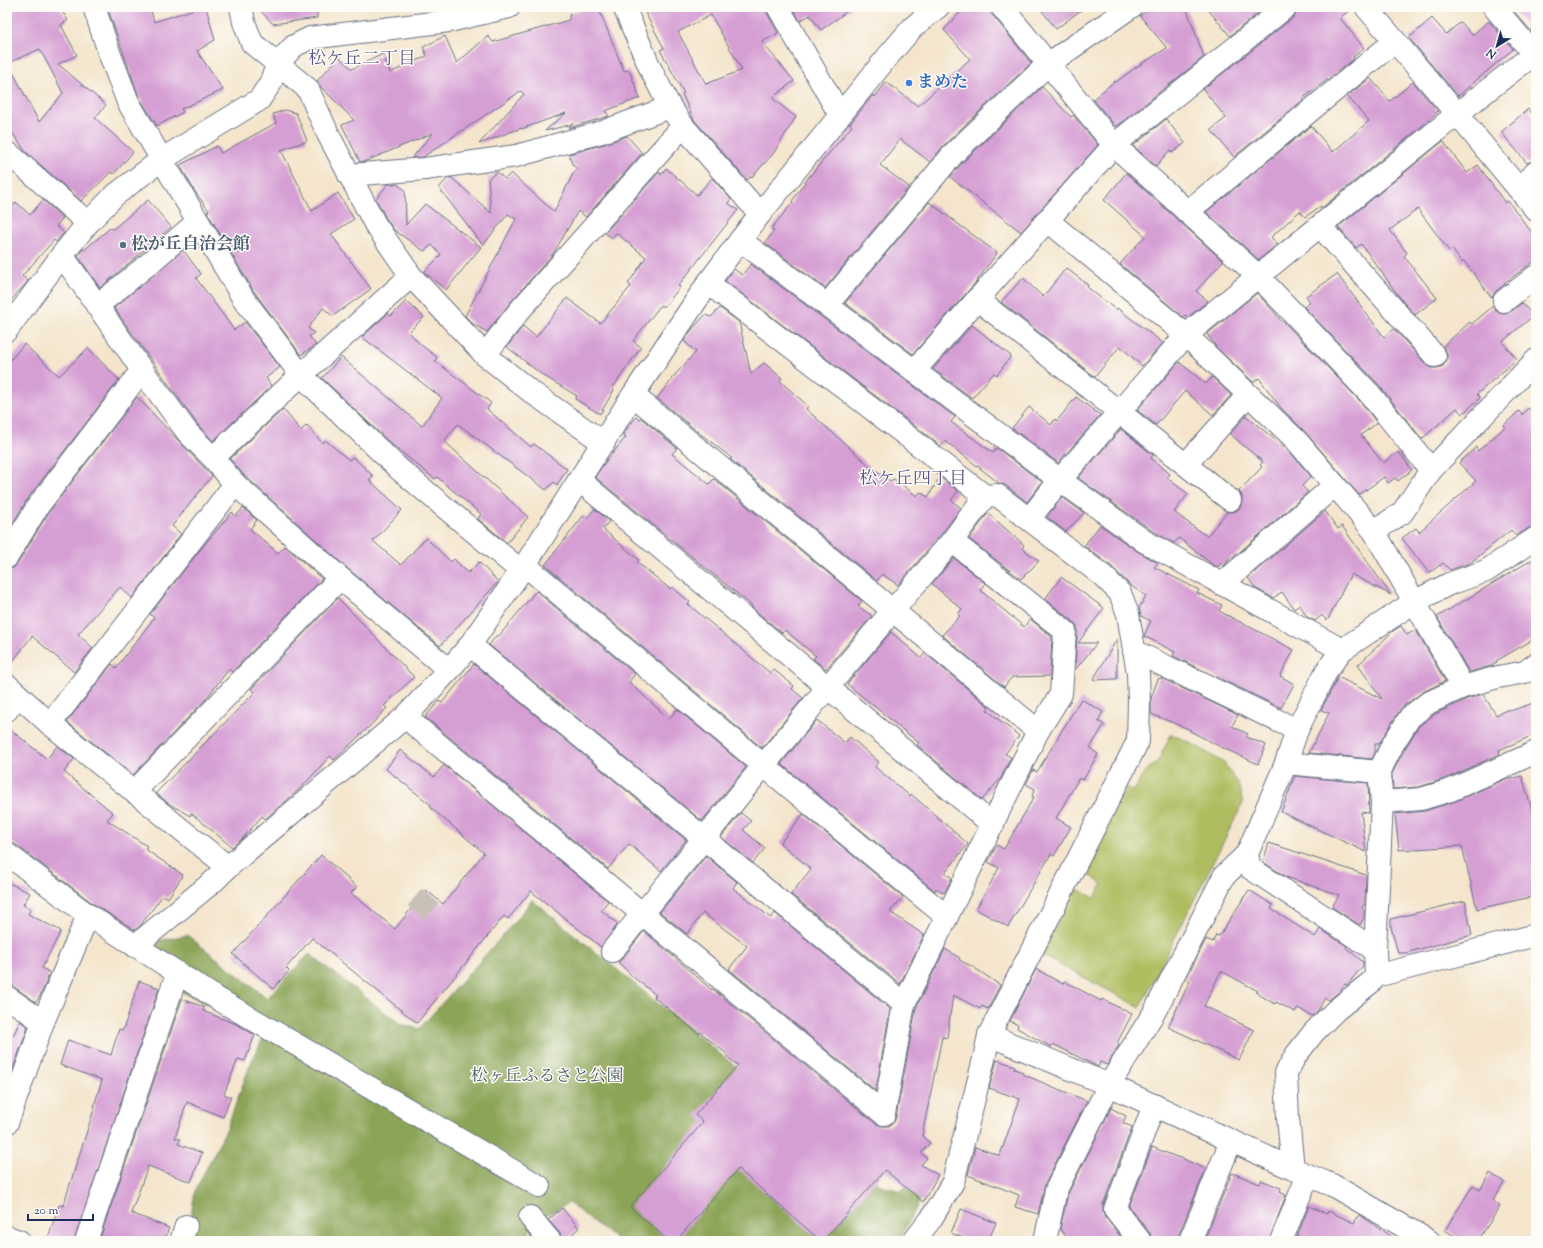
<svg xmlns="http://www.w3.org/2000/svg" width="1543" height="1248" viewBox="0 0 1543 1248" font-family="'Sorts Mill Goudy','Noto Serif JP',serif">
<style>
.green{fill:#afbd60;stroke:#65765f}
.forest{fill:#8ba456;stroke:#536a5a}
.building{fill:#d69fd4;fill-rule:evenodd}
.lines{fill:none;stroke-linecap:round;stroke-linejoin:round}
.minor-tunnel{stroke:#c9c1b6;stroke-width:22;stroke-dasharray:22 11;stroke-linecap:butt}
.minor-casing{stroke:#676f84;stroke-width:24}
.minor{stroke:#fff;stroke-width:22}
.shop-dot{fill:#3f7fe0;stroke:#fdfcf7;stroke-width:1.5}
.service-dot{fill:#5c6f8a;stroke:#fdfcf7;stroke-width:1.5}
.labels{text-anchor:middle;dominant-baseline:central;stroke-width:3;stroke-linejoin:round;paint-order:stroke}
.shop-label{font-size:17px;font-weight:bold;fill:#366cbe;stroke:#fdfcf7;text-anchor:start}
.service-label{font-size:17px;font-weight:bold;fill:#4e5e75;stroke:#fdfcf7;text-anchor:start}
.park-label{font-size:17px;fill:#475a5f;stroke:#fdfcf7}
.neighbourhood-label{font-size:18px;fill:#5c5687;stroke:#fdfcf7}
</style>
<rect width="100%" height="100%" fill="#fdfcf7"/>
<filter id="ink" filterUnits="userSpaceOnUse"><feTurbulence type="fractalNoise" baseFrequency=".025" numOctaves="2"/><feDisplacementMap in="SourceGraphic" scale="8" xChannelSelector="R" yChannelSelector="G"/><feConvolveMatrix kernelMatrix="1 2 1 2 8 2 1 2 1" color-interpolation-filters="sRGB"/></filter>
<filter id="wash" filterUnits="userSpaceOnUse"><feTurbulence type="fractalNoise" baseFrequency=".012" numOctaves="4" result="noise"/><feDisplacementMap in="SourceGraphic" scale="16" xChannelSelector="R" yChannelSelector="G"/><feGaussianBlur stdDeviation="0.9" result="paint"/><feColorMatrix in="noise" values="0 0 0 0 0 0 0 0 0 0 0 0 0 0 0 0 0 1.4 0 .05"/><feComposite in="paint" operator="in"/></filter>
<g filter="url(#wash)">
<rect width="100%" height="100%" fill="#f4e5cc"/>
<!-- green -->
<polygon class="green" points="1171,734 1191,743 1224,763 1238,783 1243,803 1140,1007 1041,955 1075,888 1095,898 1102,884 1083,871 1126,787 1134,791 1145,771 1157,763"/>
<!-- forest -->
<polygon class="forest" points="532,900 880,1185 901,1191 908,1185 923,1194 899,1241 618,1241 569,1203 533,1222 526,1241 187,1241 195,1191 227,1128 250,1065 265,1034 253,1026 182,992 152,942 187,935 267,998 309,954 400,1024 419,1029 506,932"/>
<g id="blocks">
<!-- building -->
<g class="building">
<path d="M7,7H59L68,20L61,25L77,55L58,64L106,105L95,118L133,152L114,174L111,172L81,201L25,151L7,125ZM40,49L63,93L39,122L8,63Z"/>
<polygon points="107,7 150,7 154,22 201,7 206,7 215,40 197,51 223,90 181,109 183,112 157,126 139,97"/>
<polygon points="257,7 317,7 317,18 273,24"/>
<polygon points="590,7 598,7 624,71 629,70 640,98 605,111 609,116 568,128 573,124 545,131 566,113 521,129 521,128 479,144 524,94 521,91 423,157 412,158 433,133 366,161 360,162 342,125 354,120 320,86 317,81 339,57 352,69 383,54 390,73 427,56 423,47 445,36 457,63 488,36 493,42 569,20 569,15"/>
<path d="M642,7H766L767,13L778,33L762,42L794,81L772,98L796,117L773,154L751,178L750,177L747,180L694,120L682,94L684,93L660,50L664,48ZM711,15L742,70L706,84L678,32Z"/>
<polygon points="792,7 853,7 821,30 810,15 800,21"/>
<polygon points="965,7 984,7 995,18 1031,63 945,144 930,162 900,139 880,165 909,187 825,288 765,243 774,231 771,229 793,202 792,201 808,178 852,126 850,124 864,106 873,95 875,97 886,82 918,106 970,59 944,30"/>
<polygon points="1039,7 1085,7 1056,29"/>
<polygon points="1152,7 1186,7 1204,57 1116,127 1093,99 1115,81 1116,82 1135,68 1167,48 1140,16"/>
<polygon points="1206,7 1262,7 1263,9 1230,36"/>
<polygon points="1298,7 1353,7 1340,18 1364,48 1353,57 1354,59 1302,99 1303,100 1234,157 1211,130 1226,118 1203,89 1294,17 1297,12"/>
<polygon points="1510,7 1536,7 1536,30 1533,33"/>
<polygon points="1432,18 1446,34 1461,22 1472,35 1489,21 1513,49 1458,96 1409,38"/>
<polygon points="1370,78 1390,101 1413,82 1438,111 1428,121 1322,208 1321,206 1305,217 1300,211 1271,237 1277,244 1259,260 1206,212 1311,126 1333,152 1369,121 1347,96"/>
<polygon points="1042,87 1071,117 1073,115 1098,145 1021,232 950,177 963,162"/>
<polygon points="1528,109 1536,119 1536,160 1527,163 1501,132"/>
<polygon points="285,110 296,113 307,141 281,150 312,211 338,193 354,219 331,234 371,289 333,316 323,308 308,328 314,333 309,336 316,345 301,355 253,290 207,212 209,211 194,190 180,165 217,146 221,153 276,123 273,114"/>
<polygon points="1166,119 1185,143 1172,153 1170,150 1156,166 1133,146"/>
<polygon points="627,136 642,153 586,217 578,211 553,254 510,303 487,332 473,324 465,316 516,219 508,214 483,245 439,188 448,178 452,178 491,213 488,179 497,172 505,179 511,173 554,212 573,174 577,169 572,164 569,154 605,144"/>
<polygon points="1443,141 1467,173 1478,165 1505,203 1508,201 1536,238 1536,260 1504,283 1505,284 1496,291 1492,298 1464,261 1462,263 1452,249 1449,251 1418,209 1390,230 1407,253 1404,256 1437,298 1415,315 1404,303 1361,244 1356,248 1338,227"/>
<polygon points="666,168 697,195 712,178 731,199 728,203 738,210 678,286 680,287 665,306 660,306 633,341 641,347 612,389 614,390 600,414 575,399 577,396 541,374 507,347 523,326 536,337 567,298 600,323 604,319 631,286 628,284 646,257 616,233 612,238 605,233 659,172 661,175"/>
<polygon points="1126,173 1223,261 1196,291 1208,301 1188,317 1185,315 1183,317 1120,264 1145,236 1104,200"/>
<polygon points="388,184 397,184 405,190 406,225 425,204 481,247 446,290 424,272 441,255 432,245 424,251 394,230 386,218 376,199"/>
<polygon points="43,200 63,218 56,226 64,233 56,242 54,240 22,276 28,281 7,305 7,213 16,202 30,215"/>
<polygon points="148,200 171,227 100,288 78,256 83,249 84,250 110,228 113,229"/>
<polygon points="929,202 997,253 976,282 913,354 845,303"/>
<polygon points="183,250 201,274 196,278 234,330 245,322 280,367 266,378 271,386 213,441 198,425 114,308"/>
<polygon points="751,264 955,417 951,422 993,453 997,448 1042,482 1027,502 1005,485 999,483 945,441 941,446 725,281 734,269 742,275"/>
<polygon points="1066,268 1088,285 1087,287 1116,310 1117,308 1163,343 1142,366 1120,346 1095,377 1001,302 1023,278 1043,297"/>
<polygon points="1337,274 1384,337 1394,329 1426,364 1431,368 1437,368 1443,366 1447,360 1447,353 1443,346 1470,322 1472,324 1493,306 1499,312 1505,313 1512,311 1522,303 1533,316 1502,342 1517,359 1477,394 1480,398 1462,414 1457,408 1422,439 1378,384 1304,307 1310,302 1306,296"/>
<polygon points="1257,293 1274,312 1282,322 1283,321 1360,401 1377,423 1361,435 1383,463 1399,452 1412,470 1398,481 1395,478 1388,483 1384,477 1359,495 1305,432 1281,408 1259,378 1253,382 1217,348 1207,334"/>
<polygon points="406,301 424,317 409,332 421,345 437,357 435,361 491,403 487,409 531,447 534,444 567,469 557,485 554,482 546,490 458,424 444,441 528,517 507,543 478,519 481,514 437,477 435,479 391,444 322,378 341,357 422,426 442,398 362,337 388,313 391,316"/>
<polygon points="720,308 739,322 751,374 764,363 782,378 780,381 808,406 806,409 872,468 890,481 894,479 917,496 920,492 928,497 940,477 958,491 951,500 961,508 942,533 898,585 882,574 877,581 730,459 732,458 698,432 657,398 672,380 671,379 696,352 684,341 690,332 705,315 711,317"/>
<polygon points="972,325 1011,356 997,375 994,373 972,398 933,369"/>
<polygon points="24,344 59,376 88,348 119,380 28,498 7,533 7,364"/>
<polygon points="1179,362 1206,384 1212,377 1231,395 1213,415 1185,391 1156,425 1137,410"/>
<polygon points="137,397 212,476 172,526 181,534 132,598 120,587 78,634 93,648 74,672 32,636 7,669 7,569 13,568 18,563 48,513"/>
<polygon points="1076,397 1100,415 1058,463 1012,428 1029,407 1051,425 1055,419 1057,421"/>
<polygon points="1528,408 1536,417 1536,526 1529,528 1516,536 1511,530 1470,563 1450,570 1443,563 1429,573 1402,538 1416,528 1419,532 1476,481 1459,463 1476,447 1478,451 1505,427 1504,425 1519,411 1522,415"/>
<polygon points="283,409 301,431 307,425 322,443 325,440 349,460 353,457 373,476 369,480 402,510 373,541 401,565 426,538 451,562 454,559 468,573 479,562 498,582 440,646 348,569 244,475 230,459"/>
<polygon points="1246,416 1289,451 1311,476 1302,486 1308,492 1233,558 1232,556 1224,566 1221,563 1218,567 1213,565 1179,538 1174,543 1151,530 1078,478 1121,429 1153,455 1151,458 1170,474 1167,478 1188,494 1174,512 1203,534 1203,533 1207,536 1227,512 1234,512 1240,508 1242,501 1242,496 1239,491 1262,467 1260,465 1263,462 1230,434"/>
<polygon points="636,417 639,419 641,418 677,448 672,454 709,484 714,479 862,601 858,606 872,616 826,669 813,659 816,656 785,630 782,633 751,607 752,606 595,477 603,465 626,437 623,434"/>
<polygon points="1062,497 1084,513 1066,532 1047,517"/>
<polygon points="243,508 257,520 250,529 278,553 285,546 322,579 232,672 229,669 205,700 133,775 67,722 112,664 116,668 154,618 150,614 200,550 232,512 236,516"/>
<polygon points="595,509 609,521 603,529 639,560 637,562 670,589 672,587 690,602 688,604 770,673 773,669 794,686 792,689 803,698 762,748 545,565 584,515 587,518"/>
<polygon points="1325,511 1338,529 1342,526 1391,595 1351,574 1327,621 1322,615 1315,621 1307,617 1300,605 1294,609 1282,592 1273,598 1255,588 1248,578"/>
<polygon points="988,513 1024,545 1022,548 1039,561 1021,579 969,539"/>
<polygon points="1100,525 1137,551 1158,563 1154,567 1199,590 1197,593 1222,605 1219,611 1294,650 1280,676 1294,684 1281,708 1173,656 1175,652 1144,636 1151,621 1141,616 1139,608 1146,596 1130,585 1111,566 1084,546"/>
<polygon points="1536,553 1536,638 1496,661 1497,662 1491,666 1469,672 1437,617 1535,558 1533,555"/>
<polygon points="954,558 985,583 980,590 1024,627 1030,619 1052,637 1050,676 1012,677 1004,687 942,635 960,616 958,614 962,609 932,584"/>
<polygon points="1061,577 1104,608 1078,643 1097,643 1075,670 1077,632 1077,626 1073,621 1045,599"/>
<polygon points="536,591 635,674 629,682 669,719 677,709 746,767 702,821 489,645 497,635 499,636"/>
<polygon points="338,598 414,677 384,706 387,708 370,726 334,760 330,756 301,788 265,819 262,816 243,838 232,847 191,813 190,816 168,803 156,793 255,692 251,689"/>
<polygon points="1401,626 1407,635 1416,630 1445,681 1423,692 1402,707 1379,744 1375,744 1375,753 1372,759 1309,753 1329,713 1321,710 1338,677 1382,699 1358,665 1393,631"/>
<polygon points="891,632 921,658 925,653 989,707 987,710 1019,736 1005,754 1011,757 1001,778 982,800 917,745 919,743 847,684"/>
<polygon points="1117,639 1117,679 1093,680"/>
<polygon points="474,664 686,840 661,871 629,844 608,869 425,717 439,701 442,703"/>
<polygon points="1161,678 1238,715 1232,726 1248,734 1246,737 1266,745 1258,764 1223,748 1190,731 1191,730 1151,714 1151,698 1158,679"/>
<polygon points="1483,694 1496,715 1509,709 1510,711 1536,702 1536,734 1499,750 1500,754 1447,778 1419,787 1393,789 1392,774 1404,750 1419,726 1435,714 1467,699"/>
<polygon points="1081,699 1103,712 1098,721 1104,725 1090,748 1098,754 1083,780 1079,778 1056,818 1071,827 1054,856 1051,854 1008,927 976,909 999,868 988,862 997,845 1004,849 1034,797 1032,796 1035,789 1026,784 1033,770 1037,772"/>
<polygon points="817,720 845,743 850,737 879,762 875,767 910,796 911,794 968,844 945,873 952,878 944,893 936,888 935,891 781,764"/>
<polygon points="7,727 47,759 57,746 74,759 64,772 113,813 107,820 147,846 145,849 183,875 168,898 163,895 140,926 135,930 95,905 7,838"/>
<polygon points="400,750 434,777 444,765 608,901 601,910 618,924 601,947 531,891 508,919 504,916 417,1023 312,938 286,968 289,971 273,989 233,954 321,855 357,887 351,893 395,929 426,890 443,904 484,853 430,807 431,805 386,769"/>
<polygon points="1295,776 1368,783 1369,813 1361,812 1366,852 1281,812"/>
<polygon points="1522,776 1536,824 1536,896 1477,909 1462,846 1399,850 1395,814 1425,811 1456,801 1510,777 1510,779"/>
<polygon points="741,813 751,821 743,830 765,848 753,863 721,837"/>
<polygon points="803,814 903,897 890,912 924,935 900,984 791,894 811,869 780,843"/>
<polygon points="1269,843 1366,875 1365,904 1362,908 1364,910 1364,918 1360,925 1332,907 1339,895 1286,877 1263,862"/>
<polygon points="706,856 737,882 733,888 771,918 775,913 890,1009 876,1091 729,969 747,946 703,913 687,934 660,912"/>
<polygon points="7,882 30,893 23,905 31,909 28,914 61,931 42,968 50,973 40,996 36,1002 14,987 7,984"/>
<polygon points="1249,890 1273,905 1271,909 1315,937 1320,929 1347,946 1346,948 1363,962 1363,966 1347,985 1345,984 1339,992 1329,1000 1325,998 1318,1010 1312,1016 1298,1008 1295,1012 1276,1002 1275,1004 1256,993 1258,991 1221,971 1204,1006 1254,1030 1239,1060 1168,1027 1190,981 1186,979 1206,939 1213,942 1216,935 1219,936"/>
<polygon points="1465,901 1472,935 1405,953 1398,953 1391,927 1391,919"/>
<polygon points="644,931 712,990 713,989 876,1124 882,1126 889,1126 894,1122 896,1117 916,1008 945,949 960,958 959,960 973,967 1000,985 988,1009 982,1006 980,1009 953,995 947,1038 942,1037 922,1136 930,1143 921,1153 927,1158 921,1165 938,1175 923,1202 885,1170 823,1241 821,1241 738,1169 676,1241 669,1241 630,1207 703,1122 695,1115 738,1065 727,1057 728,1055 700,1032 699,1034 654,997 656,995 632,976 618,962 622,959"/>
<polygon points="1036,969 1063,984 1064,981 1101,1001 1102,999 1132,1014 1117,1043 1119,1045 1107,1065 1100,1062 1098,1067 1053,1044 1051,1047 1017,1028 1018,1025 1010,1021"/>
<polygon points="139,981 159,988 74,1241 58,1241 48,1238 59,1205 63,1206 95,1106 94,1106 102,1080 60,1065 68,1040 111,1055 119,1029 123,1030"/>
<polygon points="182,999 204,1007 203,1011 238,1025 255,1035 245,1061 238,1059 224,1094 231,1097 223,1117 187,1102 175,1138 180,1139 178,1144 202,1153 191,1182 148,1166 131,1213 169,1228 164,1241 99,1241"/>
<polygon points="20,1021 28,1027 7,1086 7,1033 13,1036"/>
<polygon points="997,1060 1015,1066 1014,1069 1023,1072 1022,1074 1087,1101 1045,1184 1038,1214 1015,1207 1019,1195 968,1175 975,1147 998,1155 1000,1155 1020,1099 989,1088"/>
<polygon points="1111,1108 1126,1116 1123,1123 1132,1127 1103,1205 1103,1211 1105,1217 1124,1241 1070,1241 1060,1229 1068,1194"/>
<polygon points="1152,1147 1179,1158 1179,1157 1206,1169 1178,1236 1178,1241 1152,1241 1150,1233 1129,1207"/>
<polygon points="1232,1173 1260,1184 1261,1180 1281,1188 1280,1192 1286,1195 1269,1241 1204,1241"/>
<polygon points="1490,1173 1504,1182 1493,1201 1500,1206 1478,1241 1462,1241 1445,1230 1473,1185 1480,1190"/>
<polygon points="1309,1206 1327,1214 1328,1211 1354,1223 1359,1215 1399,1241 1295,1241"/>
<polygon points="562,1208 579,1228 564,1241 562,1241 560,1233 548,1220"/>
<polygon points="961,1209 996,1223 988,1241 971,1241 951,1233"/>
</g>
</g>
</g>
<g filter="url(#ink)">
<use href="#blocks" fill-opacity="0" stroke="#676f84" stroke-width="1"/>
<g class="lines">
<!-- minor-tunnel -->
<polyline class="minor-tunnel" points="416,913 436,889"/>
<defs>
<g id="minor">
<polyline points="94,7 110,55 128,102 243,298 301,375 399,469 521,571"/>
<polyline points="241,7 244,22 252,43 308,89 328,134 375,224 411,276 485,355 530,391 604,443"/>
<polyline points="624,7 650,68 670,107 683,126 760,214"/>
<polyline points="778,7 840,115"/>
<polyline points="1002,7 1114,145 1258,276 1369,393 1431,470"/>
<polyline points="1366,7 1457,114 1536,210"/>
<polyline points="1494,7 1534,54 1536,60"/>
<polyline points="7,152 88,223"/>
<polyline points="349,175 425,169 516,156 602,132 670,107"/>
<polyline points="1518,188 1536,172"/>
<polyline points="1187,212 1395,41"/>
<polyline points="1047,220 1186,335 1296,440 1374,531 1463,687"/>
<polyline points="1320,226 1435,356"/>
<polyline points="740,240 1060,480 1144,541 1342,650"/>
<polyline points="62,255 142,370 188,433 213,458 235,484 340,578 449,670"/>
<polyline points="708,283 985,496 997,495 1103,576 1120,593 1128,614 1138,673 1139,701 1138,741 989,1035 984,1059 953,1182 931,1219 914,1241"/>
<polyline points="977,299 1230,500"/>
<polyline points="1504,301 1536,276"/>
<polyline points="827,305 954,153 1048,64 1131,7"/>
<polyline points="97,306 151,262 197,222"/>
<polyline points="7,330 62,255 88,223 114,196 161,160 259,100 270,84 278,63 294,46 310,38 449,21 509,7"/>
<polyline points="485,355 519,311 683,126"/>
<polyline points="914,371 1114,145 1286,7"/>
<polyline points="633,395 1038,731"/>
<polyline points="213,458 301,375 411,276"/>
<polyline points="1186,464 1248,395"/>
<polyline points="579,480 993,825"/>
<polyline points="1030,518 1060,480 1186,335 1457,114 1534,54"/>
<polyline points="1374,531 1402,513 1431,470 1536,360"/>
<polyline points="7,557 38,506 142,370"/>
<polyline points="525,565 764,766 947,917"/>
<polyline points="1222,584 1335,485"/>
<polyline points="470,645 904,1004"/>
<polyline points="1134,651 1297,730"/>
<polyline points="7,685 50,724 228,867 405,717 449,670 470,645 525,565 633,395 708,283 760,214 889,55 913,27 938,7"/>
<polyline points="7,710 18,695"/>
<polyline points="405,717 884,1114 904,1004 1038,731 1061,694 1065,631 952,541"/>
<polyline points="50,724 235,484"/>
<polyline points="1286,763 1379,772"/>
<polyline points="134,792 340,578"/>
<polyline points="1382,802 1421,799 1451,790 1536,752"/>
<polyline points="7,854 88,915 218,999 539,1186"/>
<polyline points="135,946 215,880 228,867"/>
<polyline points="1375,950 1250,868 1247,854 1286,763 1297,730 1327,670 1342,650 1414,602 1449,584 1486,571 1536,538"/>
<polyline points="612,951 827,688 952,541 985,496"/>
<polyline points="1376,976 1536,935"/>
<polyline points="7,997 43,1022"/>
<polyline points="989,1035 1109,1085 1293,1169 1332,1185 1429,1241"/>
<polyline points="7,1123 43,1022 88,915"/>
<polyline points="1293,1169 1288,1118 1286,1073 1296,1055 1314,1032 1336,1010 1370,983 1376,976 1375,950 1382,802 1379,772 1393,744 1410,717 1428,703 1463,687 1498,677 1525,672 1536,664"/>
<polyline points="530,1217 550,1241"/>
<polyline points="7,1237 19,1241"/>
<polyline points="86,1241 177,974"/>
<polyline points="181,1241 186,1226"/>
<polyline points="1045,1241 1056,1190 1109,1085 1155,1011 1224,876 1247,854"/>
<polyline points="1140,1241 1115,1209 1154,1105"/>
<polyline points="1190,1241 1231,1141"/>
<polyline points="1281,1241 1308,1175"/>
</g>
</defs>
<!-- minor casing -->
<use href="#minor" class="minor-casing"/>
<!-- minor -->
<use href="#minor" class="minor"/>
</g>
</g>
<!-- markers -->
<circle class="shop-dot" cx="909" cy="83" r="4"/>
<circle class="service-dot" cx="123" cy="245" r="4"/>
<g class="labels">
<!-- shop labels -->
<g class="shop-label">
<text x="917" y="83">まめた</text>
</g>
<!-- service labels -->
<g class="service-label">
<text x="131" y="245">松が丘自治会館</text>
</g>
<!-- park labels -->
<g class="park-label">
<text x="547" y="1077">松ヶ丘ふるさと公園</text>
</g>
<!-- neighbourhood labels -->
<g class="neighbourhood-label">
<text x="362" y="60">松ケ丘二丁目</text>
<text x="913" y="480">松ケ丘四丁目</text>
</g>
</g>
<!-- margin -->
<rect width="1543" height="1248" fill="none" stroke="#fdfcf7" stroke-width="24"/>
<!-- north arrow -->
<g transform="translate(1497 46) rotate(217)" stroke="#fdfcf7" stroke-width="3" paint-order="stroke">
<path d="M0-3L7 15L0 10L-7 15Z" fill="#1b2f5e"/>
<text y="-6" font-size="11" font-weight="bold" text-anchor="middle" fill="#1b2f5e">N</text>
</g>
<!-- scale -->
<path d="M28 1214v6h65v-6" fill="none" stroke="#1b2f5e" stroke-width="2"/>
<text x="34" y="1214" font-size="12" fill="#1b2f5e" stroke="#fdfcf7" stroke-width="3" paint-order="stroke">20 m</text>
</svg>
